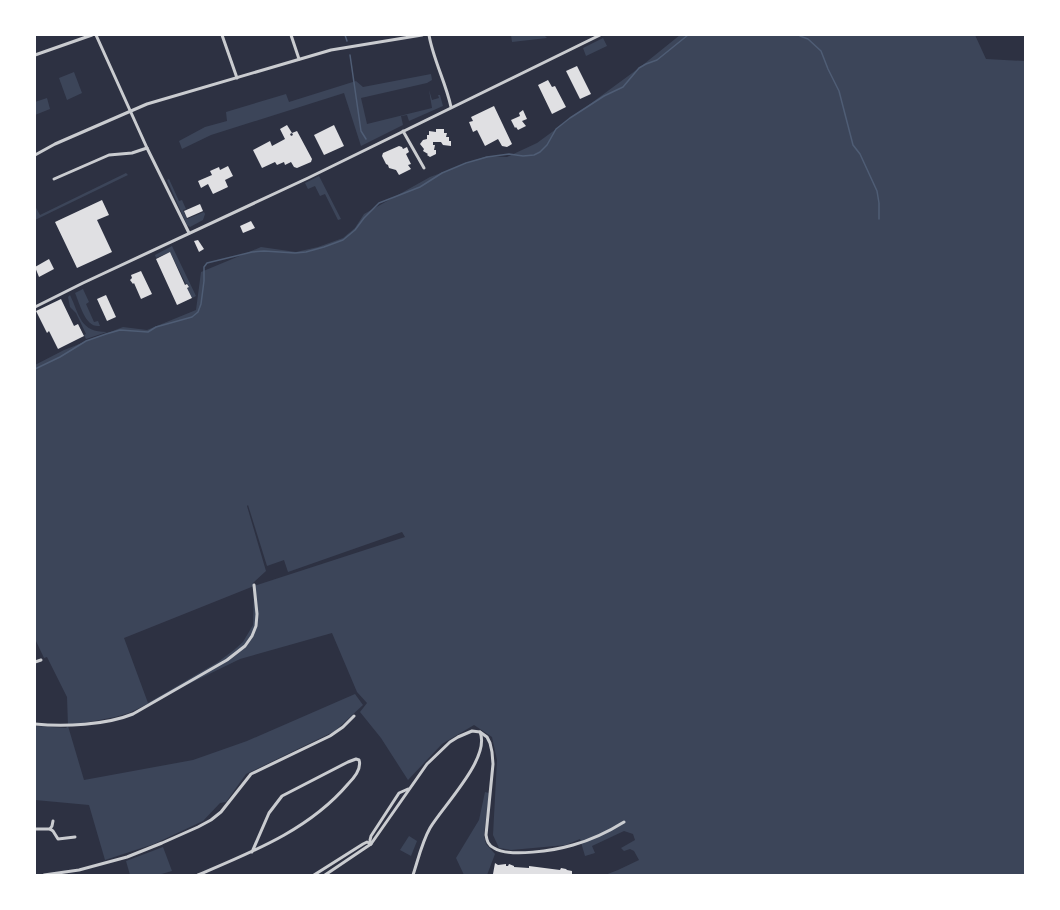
<svg xmlns="http://www.w3.org/2000/svg" width="1060" height="910" viewBox="0 0 1060 910" font-family="Figtree,sans-serif">
<style>
.green{fill:#3c4559;fill-rule:evenodd}
.lines{fill:none;stroke-linecap:round;stroke-linejoin:round}
.stream{stroke:#4f5d75;stroke-width:1.5}
.building{fill:#e0e0e3}
.minor{stroke:#caccd0;stroke-width:3}
</style>
<rect width="100%" height="100%" fill="#2d3142"/>
<!-- green -->
<g class="green">
<polygon points="511,35 544,35 547,38 512,42"/>
<path d="M680,35H975L986,59L1025,61V875H605L618,870L639,860L634,851L630,849L624,851L621,848L635,840L633,834L624,831L592,846L595,853L585,856L580,839L566,845L511,850L499,848L493,835L497,760L492,737L474,725L442,744L408,780L381,738L360,712L367,703L357,692L332,633L240,659L129,713L115,717L68,726L84,780L193,760L247,741L355,694L363,705L335,731L246,774L226,802L220,803L203,821L154,844L105,860L89,805L35,800V726L66,728L68,726L67,697L47,657L44,658L35,639V365L64,350L123,327L147,330L196,310L201,272L261,247L296,252L318,247L343,238L355,228L364,214L430,177L487,156L507,157L537,143L639,68ZM248,505L267,566L284,560L288,572L402,532L405,537L254,586L253,583L266,571L247,506ZM254,586L253,625L243,642L234,650L218,662L148,703L124,638Z"/>
<polygon points="603,38 607,46 586,56 583,48"/>
<polygon points="74,72 82,93 67,100 59,78"/>
<polygon points="431,74 432,80 427,83 361,98 367,124 432,108 429,90 432,100 439,98 438,95 440,95 443,106 409,121 407,115 401,116 403,125 361,146 344,93 211,135 182,149 179,141 205,127 227,121 226,112 286,94 289,102 356,81 363,87"/>
<polygon points="47,98 50,109 35,115 35,102"/>
<polygon points="126,173 128,175 35,220 35,206 40,215"/>
<polygon points="319,176 341,219 338,220 325,194 320,196 315,186 308,189 305,183"/>
<polygon points="169,179 179,201 182,200 186,209 183,210 187,219 204,212 205,214 203,220 190,227 187,225 167,180"/>
<polygon points="172,246 196,296 192,298 187,288 189,287 187,283 186,284 170,252 156,258 155,255"/>
<path d="M83,289L89,302L86,304L94,322L98,321L100,326C85,328 80,304 75,293Z"/>
<path d="M70,295C80,316 80,332 107,332L86,339L84,335L86,334L76,313L70,307L68,297Z"/>
<polygon points="485,792 489,793 484,836 486,844 495,854 487,875 464,875 456,858 479,820"/>
<polygon points="409,836 417,841 411,856 400,850"/>
<polygon points="163,847 172,871 158,875 130,875 126,861"/>
</g>
<g class="lines">
<!-- stream -->
<g class="stream">
<polyline points="345,35 347,41"/>
<polyline points="800,36 808,39 821,51 828,69 839,91 853,145 860,154 877,191 879,203 879,219"/>
<polyline points="350,55 361,131 366,139"/>
<polyline points="35,369 60,357 86,341 106,334 120,330 148,332 156,327 192,317 198,312 201,304 204,281 204,267 207,263 252,252 264,251 295,253 306,252 324,247 343,240 355,230 364,218 379,203 420,187 442,173 466,163 487,157 509,154 523,156 534,155 540,152 547,145 556,129 570,118 604,96 623,87 639,68 646,64 657,60 688,35"/>
</g>
</g>
<!-- building -->
<g class="building">
<polygon points="577,66 591,94 580,99 566,71"/>
<polygon points="548,80 552,87 555,86 566,107 552,114 538,85"/>
<polygon points="494,106 512,144 507,147 502,146 498,139 485,146 477,130 473,132 469,122 473,121 471,117"/>
<polygon points="523,110 527,119 522,121 526,126 518,130 516,127 515,128 511,120 520,116 519,113"/>
<polygon points="287,125 292,133 290,134 291,136 293,135 292,133 297,131 312,159 311,162 297,168 294,167 291,162 285,165 284,162 277,165 275,162 262,168 253,150 270,141 272,146 285,139 280,129"/>
<polygon points="334,125 344,146 324,155 314,135"/>
<polygon points="436,129 444,129 444,133 447,133 446,137 449,137 449,141 451,141 451,146 443,145 441,142 433,142 433,145 435,145 434,150 436,150 436,154 430,157 427,155 428,154 423,151 424,149 420,144 423,140 427,139 427,135 429,135 429,131 436,132"/>
<polygon points="399,146 402,147 403,149 407,147 409,152 406,154 411,164 408,165 411,169 399,175 396,170 389,168 388,165 386,164 382,156 383,153"/>
<polygon points="228,166 233,176 225,180 228,187 213,194 208,184 201,188 198,181 212,175 210,171 219,167 220,170"/>
<polygon points="102,200 109,215 97,220 112,252 77,268 55,222"/>
<polygon points="200,204 203,211 187,218 184,211"/>
<polygon points="251,221 255,228 243,233 240,226"/>
<polygon points="198,240 204,249 199,252 194,241"/>
<polygon points="170,252 185,285 187,284 189,287 187,288 192,298 177,305 156,259"/>
<polygon points="49,259 54,269 39,277 35,267"/>
<polygon points="141,271 152,294 141,299 134,283 133,284 130,280 132,278 131,275"/>
<polygon points="106,295 116,317 107,321 97,299"/>
<polygon points="61,299 74,326 78,324 84,336 58,349 49,331 47,333 36,311"/>
<polygon points="495,863 498,865 506,864 506,866 508,866 509,864 514,866 514,867 529,868 529,866 560,870 561,868 566,869 567,870 572,871 572,875 493,874"/>
</g>
<g class="lines">
<!-- minor -->
<g class="minor">
<polyline points="96,35 147,148 189,233"/>
<polyline points="222,35 237,78"/>
<polyline points="291,35 299,59"/>
<path d="M429,35C433,59 446,83 451,107"/>
<polyline points="35,55 92,35"/>
<polyline points="403,131 424,168"/>
<polyline points="35,155 55,144 147,104 331,50 422,35"/>
<polyline points="54,179 109,155 132,153 147,148"/>
<polyline points="35,307 83,283 308,178 600,35"/>
<polyline points="35,662 41,660"/>
<path d="M35,724C64,727 106,725 133,714L227,660L245,646L252,636L256,626L257,614L254,585"/>
<polyline points="35,829 50,829 53,831 58,839 75,837"/>
<polyline points="50,829 52,826 53,821"/>
<polyline points="44,875 79,870 127,857 162,843 198,827 211,820 221,812 251,774 330,736 343,727 354,716"/>
<path d="M198,875C252,852 309,830 348,784C354,778 362,769 359,760L356,759L348,762L282,796L269,813L252,852"/>
<polyline points="314,875 363,844 367,842 371,844 370,840 371,836 399,793 408,789"/>
<path d="M325,875L371,844L427,764L450,742L458,737L472,731L480,732L487,737L490,743L492,752L493,764L486,835C487,841 488,845 494,848C509,858 556,850 573,845C591,840 608,832 624,822"/>
<path d="M413,875C418,860 422,842 430,828C443,806 491,758 480,732"/>
</g>
</g>
<!-- border -->
<rect width="1060" height="910" fill="none" stroke="#ffffff" stroke-width="72"/>
</svg>
